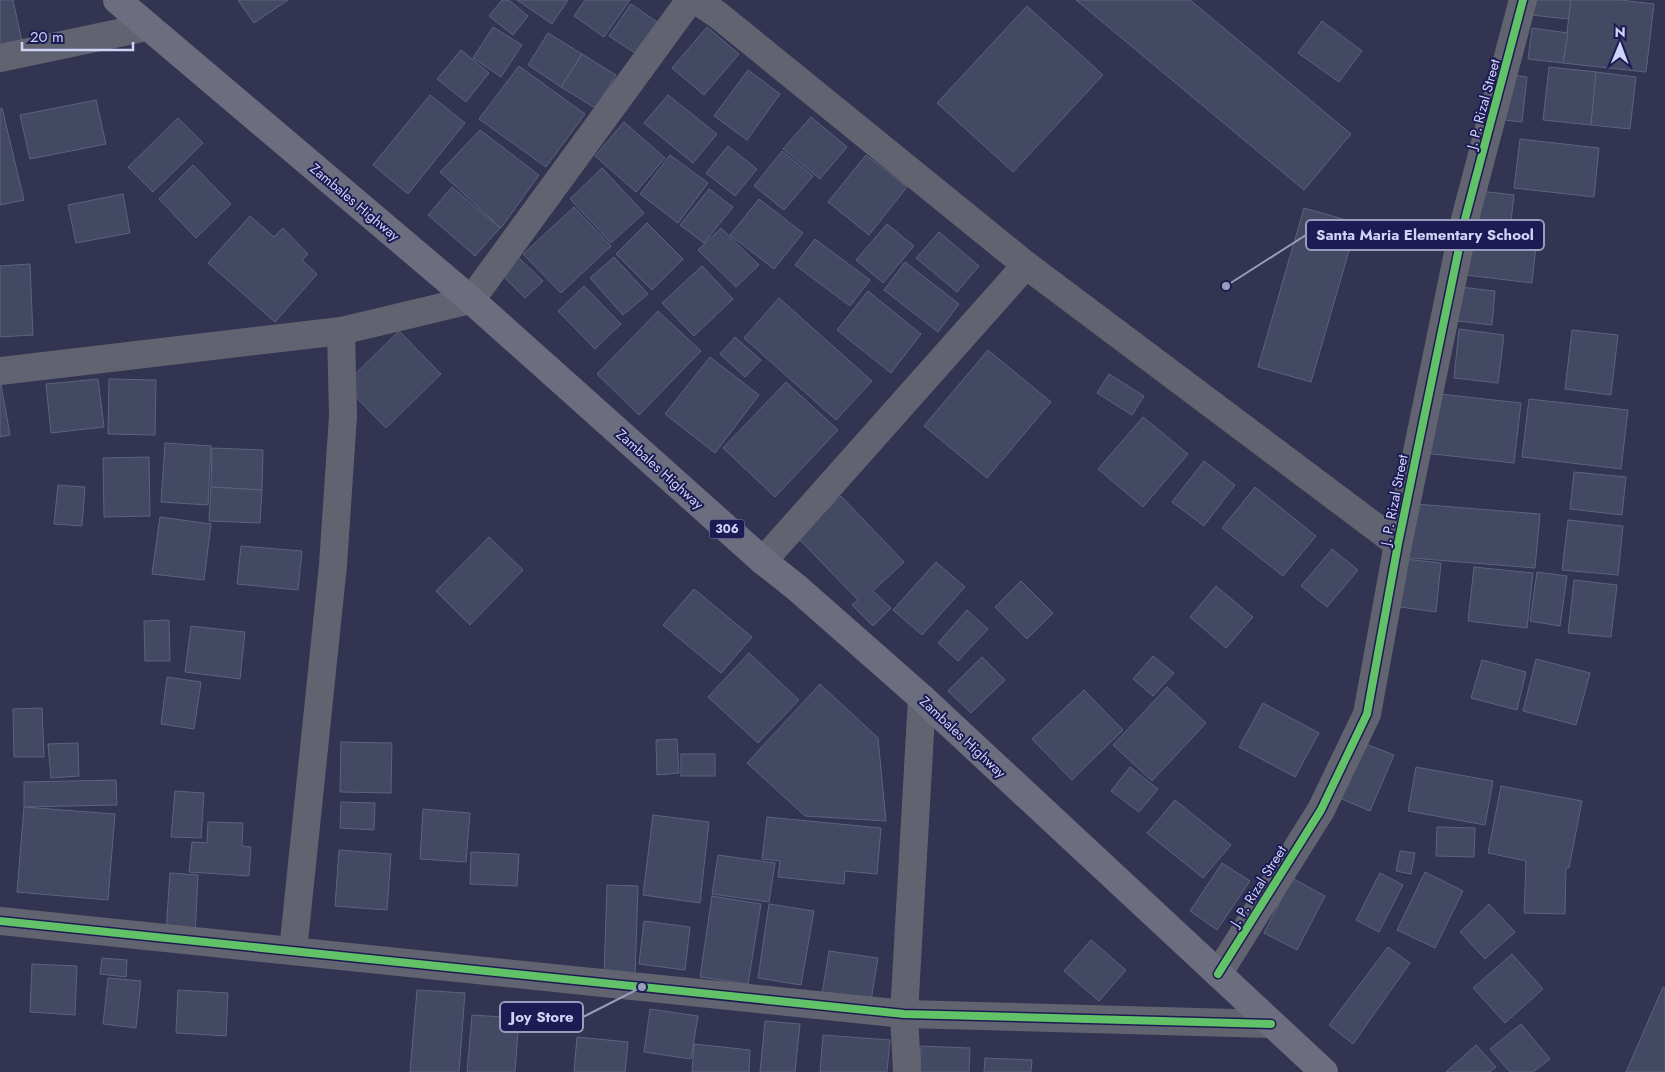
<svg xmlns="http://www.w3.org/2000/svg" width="1665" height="1072" viewBox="0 0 1665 1072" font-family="Jost,sans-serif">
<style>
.building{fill:#434962;stroke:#5c637c}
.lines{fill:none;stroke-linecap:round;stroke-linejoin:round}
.minor{stroke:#626370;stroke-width:28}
.tertiary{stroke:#626370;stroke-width:28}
.primary{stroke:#6c6e7f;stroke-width:28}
.cycleway-casing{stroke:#1d1b53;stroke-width:11}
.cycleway{stroke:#61c268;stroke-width:8}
.labels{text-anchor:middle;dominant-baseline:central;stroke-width:4;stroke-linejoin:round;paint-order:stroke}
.shield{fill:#1d1b53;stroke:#9a9cc6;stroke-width:1}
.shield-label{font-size:12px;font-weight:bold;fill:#cfd4f7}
.street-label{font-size:14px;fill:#cfd4f7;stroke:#1d1b53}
.leader{fill:none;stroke:#989cbd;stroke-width:2}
.callout-dot{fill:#989cbd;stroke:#1d1b53;stroke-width:2}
.callout{fill:#1d1b53;stroke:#989cbd;stroke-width:2}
.callout-label{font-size:15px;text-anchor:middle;font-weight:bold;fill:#cfd4f7}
</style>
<rect width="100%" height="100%" fill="#333352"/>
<!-- building -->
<g class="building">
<polygon points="0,0 13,0 23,46 0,51"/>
<polygon points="238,0 288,0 254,23"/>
<polygon points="502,0 509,0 528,16 513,35 489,16"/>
<polygon points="517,0 568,0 552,24"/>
<polygon points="585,0 630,0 604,37 574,16"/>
<polygon points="1076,0 1190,0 1351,134 1304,190"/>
<polygon points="1532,0 1571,0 1569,19 1531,15"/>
<polygon points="1571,0 1620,0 1654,4 1646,72 1563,63"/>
<polygon points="631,4 666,28 644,59 609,36"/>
<polygon points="1027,6 1103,75 1013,172 937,103"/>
<polygon points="1322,21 1362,51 1339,82 1298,53"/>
<polygon points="493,27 522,45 501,77 473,58"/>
<polygon points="707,27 739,54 704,95 672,68"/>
<polygon points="1532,28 1568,33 1563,63 1528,59"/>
<polygon points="548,33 582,54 561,87 528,65"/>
<polygon points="461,50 489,73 466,102 437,79"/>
<polygon points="582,54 616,75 595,108 561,87"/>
<polygon points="519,66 585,114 546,167 479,119"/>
<polygon points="1549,67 1597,72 1591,125 1543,120"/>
<polygon points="748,70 780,94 747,140 714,116"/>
<polygon points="1596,72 1636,77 1630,129 1591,125"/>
<polygon points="1500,73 1527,77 1522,122 1495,119"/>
<polygon points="430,95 465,123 408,194 373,165"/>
<polygon points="668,95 717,134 693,163 644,123"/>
<polygon points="96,100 106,144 30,159 20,115"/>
<polygon points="2,108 24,200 0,205 0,109"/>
<polygon points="811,117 847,147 820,179 783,149"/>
<polygon points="178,118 203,143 153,192 128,167"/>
<polygon points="624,122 665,158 636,192 595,156"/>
<polygon points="480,130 539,175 501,228 440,172"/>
<polygon points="1520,139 1599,148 1594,197 1514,188"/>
<polygon points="728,146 757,169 735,196 706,173"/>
<polygon points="782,151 813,176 784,210 754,186"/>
<polygon points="670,155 708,183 678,223 640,194"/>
<polygon points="866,155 907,187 869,235 828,202"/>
<polygon points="193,165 231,204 196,238 159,199"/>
<polygon points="602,168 644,213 611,243 570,199"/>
<polygon points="452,187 500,228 475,256 428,215"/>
<polygon points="709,189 733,207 704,243 680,225"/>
<polygon points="1463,189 1514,195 1510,230 1459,225"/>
<polygon points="123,194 130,233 76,243 68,205"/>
<polygon points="759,199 803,233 774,269 730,235"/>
<polygon points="574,207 611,246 561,293 523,254"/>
<polygon points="1304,208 1357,223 1311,382 1258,367"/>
<polygon points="250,216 274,237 283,228 308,254 302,260 317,274 275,322 208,263"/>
<polygon points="647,223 683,259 652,290 616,254"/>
<polygon points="887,224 914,246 883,283 856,260"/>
<polygon points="721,228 759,265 736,287 698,250"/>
<polygon points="1454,228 1537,237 1532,283 1449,273"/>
<polygon points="939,232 979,266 957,292 916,258"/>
<polygon points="815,239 870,280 850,306 795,265"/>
<polygon points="515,254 543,281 525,298 498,271"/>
<polygon points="614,257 648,294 623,315 590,278"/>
<polygon points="905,262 959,304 938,332 884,290"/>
<polygon points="30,264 33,335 0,337 0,266"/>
<polygon points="702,266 733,299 694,336 662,303"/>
<polygon points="1443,285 1495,291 1492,325 1440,319"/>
<polygon points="584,286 621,324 595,349 558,311"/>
<polygon points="868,291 921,334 891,373 837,330"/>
<polygon points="779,298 872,381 836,420 744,338"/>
<polygon points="658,311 701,351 639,415 597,374"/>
<polygon points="1459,329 1504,335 1498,383 1454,378"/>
<polygon points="1572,330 1618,335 1611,395 1565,389"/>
<polygon points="399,331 441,374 386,428 344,385"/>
<polygon points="735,337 761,360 745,377 720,354"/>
<polygon points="988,350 1051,402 987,478 924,426"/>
<polygon points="710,357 759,395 715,453 665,414"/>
<polygon points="1109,374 1144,396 1132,415 1097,393"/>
<polygon points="0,379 10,435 0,437"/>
<polygon points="98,379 104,427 51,433 46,384"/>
<polygon points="109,379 156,380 155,435 108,434"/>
<polygon points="786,382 838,430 775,497 723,448"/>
<polygon points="1431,393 1521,403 1514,463 1424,453"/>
<polygon points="1529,399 1628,410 1621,469 1522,457"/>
<polygon points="1143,417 1188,454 1143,507 1098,469"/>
<polygon points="165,443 211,446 208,505 161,502"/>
<polygon points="212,448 263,450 262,490 211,487"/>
<polygon points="149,457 150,516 104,517 103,458"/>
<polygon points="1204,461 1235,485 1204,526 1172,502"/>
<polygon points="1574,472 1626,477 1622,515 1570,509"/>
<polygon points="58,485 85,487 82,526 54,524"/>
<polygon points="211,487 262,490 260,523 209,521"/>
<polygon points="1255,487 1316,536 1283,576 1222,528"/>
<polygon points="841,496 904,562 873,591 891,608 873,626 852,605 858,600 798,538"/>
<polygon points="1403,503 1540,514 1535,568 1399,557"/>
<polygon points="160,517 211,524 204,580 152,574"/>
<polygon points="1568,520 1623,526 1618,575 1562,570"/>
<polygon points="489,537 523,570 470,625 436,591"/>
<polygon points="241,546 302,551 298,590 237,584"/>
<polygon points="1332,549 1358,570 1327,607 1301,586"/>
<polygon points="1405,559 1441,563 1436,612 1400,607"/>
<polygon points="936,562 965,587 922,635 893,610"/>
<polygon points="1474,567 1533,573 1527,628 1468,621"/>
<polygon points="1537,572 1567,576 1560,626 1530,621"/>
<polygon points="1574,580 1617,585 1611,637 1568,633"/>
<polygon points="1021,581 1053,613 1027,639 995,607"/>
<polygon points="1216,586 1253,617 1226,648 1190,617"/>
<polygon points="694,589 752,637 721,673 663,625"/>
<polygon points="967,610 988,629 958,661 938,643"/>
<polygon points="169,620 170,661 145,661 144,621"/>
<polygon points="191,626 245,632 240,679 185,672"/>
<polygon points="749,653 799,700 758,743 708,697"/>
<polygon points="1153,656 1174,673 1153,696 1133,679"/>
<polygon points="982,657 1005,680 971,713 948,691"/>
<polygon points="1536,659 1590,673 1576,725 1523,711"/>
<polygon points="1482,660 1526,672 1517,710 1471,698"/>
<polygon points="167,677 201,682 194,729 161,724"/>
<polygon points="820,684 878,738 886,821 805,816 747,763"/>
<polygon points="1167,687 1206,723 1152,781 1113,745"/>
<polygon points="1084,690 1123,730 1072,780 1032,739"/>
<polygon points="1263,703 1319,733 1295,777 1239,747"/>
<polygon points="42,708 44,757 14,757 13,709"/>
<polygon points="677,739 679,773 657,775 656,740"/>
<polygon points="1353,739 1394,755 1370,811 1330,794"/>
<polygon points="341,742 392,743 391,793 340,792"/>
<polygon points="78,743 79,776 51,778 48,744"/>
<rect x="681" y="754" width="34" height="22"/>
<polygon points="1130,767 1158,789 1139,812 1111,791"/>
<polygon points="1416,767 1493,781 1485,825 1408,811"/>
<polygon points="116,780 117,805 24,807 24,782"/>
<polygon points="1501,786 1582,801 1569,868 1566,868 1565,914 1524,913 1526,861 1488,853"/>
<polygon points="175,791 204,793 201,838 171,837"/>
<polygon points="1175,800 1231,845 1203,878 1147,833"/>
<polygon points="341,802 375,803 374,830 340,828"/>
<polygon points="24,807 115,814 108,900 17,892"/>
<polygon points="423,809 470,813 466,862 420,859"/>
<polygon points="653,815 709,822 700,903 643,895"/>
<polygon points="767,817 881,828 877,874 845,871 844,884 778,877 780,861 762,859"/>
<polygon points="208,822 243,823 242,846 251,847 249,876 189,872 192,842 207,843"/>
<polygon points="1437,827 1475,828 1474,857 1436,856"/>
<polygon points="339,850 391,854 387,910 335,906"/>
<polygon points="1400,851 1415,853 1411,874 1396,871"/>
<polygon points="471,852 519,854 517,886 470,884"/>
<polygon points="718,855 775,863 769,902 712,894"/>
<polygon points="1222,863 1250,881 1217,930 1190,911"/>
<polygon points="1425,872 1463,891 1435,948 1397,930"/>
<polygon points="170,873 198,875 195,934 166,932"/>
<polygon points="1380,873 1403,885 1379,932 1356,920"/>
<polygon points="1292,878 1325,896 1297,950 1264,933"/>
<polygon points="607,885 638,886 635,977 604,976"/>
<polygon points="712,896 761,904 748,984 700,977"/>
<polygon points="769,904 814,911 801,985 758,978"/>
<polygon points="1489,904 1515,932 1485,959 1460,932"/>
<polygon points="644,921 690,927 685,970 639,964"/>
<polygon points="1091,940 1126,970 1099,1001 1064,971"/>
<polygon points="1388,947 1410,963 1353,1044 1329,1025"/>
<polygon points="829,951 878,958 871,1001 822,994"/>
<polygon points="1512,954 1543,989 1505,1023 1473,988"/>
<polygon points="102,958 127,960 126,977 100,974"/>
<polygon points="32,964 77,966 75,1015 30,1012"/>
<polygon points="108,978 141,981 136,1028 103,1024"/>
<polygon points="1663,987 1665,988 1665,1072 1626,1072"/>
<polygon points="178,990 228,993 226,1036 176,1033"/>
<polygon points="417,990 465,993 459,1072 410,1072"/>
<polygon points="650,1009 698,1016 691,1059 644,1052"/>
<polygon points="472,1015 519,1018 515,1072 467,1072"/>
<polygon points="765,1021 800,1024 795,1072 760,1072"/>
<polygon points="1521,1024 1550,1059 1533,1072 1510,1072 1490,1049"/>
<polygon points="823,1035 890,1040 887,1072 820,1072"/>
<polygon points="577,1037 628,1042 625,1072 574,1072"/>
<polygon points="694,1044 750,1050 749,1072 692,1072"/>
<polygon points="1476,1045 1496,1067 1490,1072 1446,1072"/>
<polygon points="921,1046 970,1048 969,1072 920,1072"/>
<polygon points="985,1058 1032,1060 1031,1072 984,1072"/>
</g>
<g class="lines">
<!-- minor -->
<g class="minor">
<polyline points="696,0 718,15 1026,265 1398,544"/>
<polyline points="0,58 147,27"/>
<polyline points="471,300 690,0"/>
<polyline points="763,561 1026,265"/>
<polyline points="0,921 904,1014 1271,1024"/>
<polyline points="293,951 333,565 343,416 341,331"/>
<polyline points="1218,974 1321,810 1367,714 1398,544 1465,219 1523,0"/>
<polyline points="907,1072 904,1014 922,698"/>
</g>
<!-- tertiary -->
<polyline class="tertiary" points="0,371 341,331 471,300"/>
<!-- primary -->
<polyline class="primary" points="117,0 471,300 763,561 796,587 922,698 1324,1072"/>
<defs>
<g id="cycleway">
<polyline points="0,921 904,1014 1271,1024"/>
<polyline points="1218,974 1321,810 1367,714 1398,544 1465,219 1523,0"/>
</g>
</defs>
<!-- cycleway casing -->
<use href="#cycleway" class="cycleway-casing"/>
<!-- cycleway -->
<use href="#cycleway" class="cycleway"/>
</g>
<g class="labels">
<!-- shield labels -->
<rect class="shield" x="709.5" y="519.5" width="35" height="19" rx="4"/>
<g class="shield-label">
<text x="727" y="529">306</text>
</g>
<!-- street labels -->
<g class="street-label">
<text transform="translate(1483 104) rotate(-75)">J. P. Rizal Street</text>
<text transform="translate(355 202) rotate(40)">Zambales Highway</text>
<text transform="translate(660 469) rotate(42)">Zambales Highway</text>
<text transform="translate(1394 500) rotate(-79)">J. P. Rizal Street</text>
<text transform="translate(963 737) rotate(43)">Zambales Highway</text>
<text transform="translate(1258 886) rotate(-58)">J. P. Rizal Street</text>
</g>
</g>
<!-- callouts -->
<path class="leader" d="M1226 286L1306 235M642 987L583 1017"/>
<g class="callout-dot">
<circle cx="1226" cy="286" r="5"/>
<circle cx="642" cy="987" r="5"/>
</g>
<g class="callout">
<rect x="1306" y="220" width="238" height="30" rx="5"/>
<rect x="500" y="1002" width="83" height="30" rx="5"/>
</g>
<g class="callout-label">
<text x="1425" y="240">Santa Maria Elementary School</text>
<text x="542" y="1022">Joy Store</text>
</g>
<!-- north arrow -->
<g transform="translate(1620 45) rotate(1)" stroke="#1d1b53" stroke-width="4" paint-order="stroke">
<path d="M0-4L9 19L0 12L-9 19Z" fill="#cfd4f7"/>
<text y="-8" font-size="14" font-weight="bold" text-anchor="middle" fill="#cfd4f7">N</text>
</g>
<!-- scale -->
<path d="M22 42v8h111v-8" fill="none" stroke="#cfd4f7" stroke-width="2.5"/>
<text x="30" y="42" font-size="15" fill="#cfd4f7" stroke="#1d1b53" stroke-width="4" paint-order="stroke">20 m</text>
</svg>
